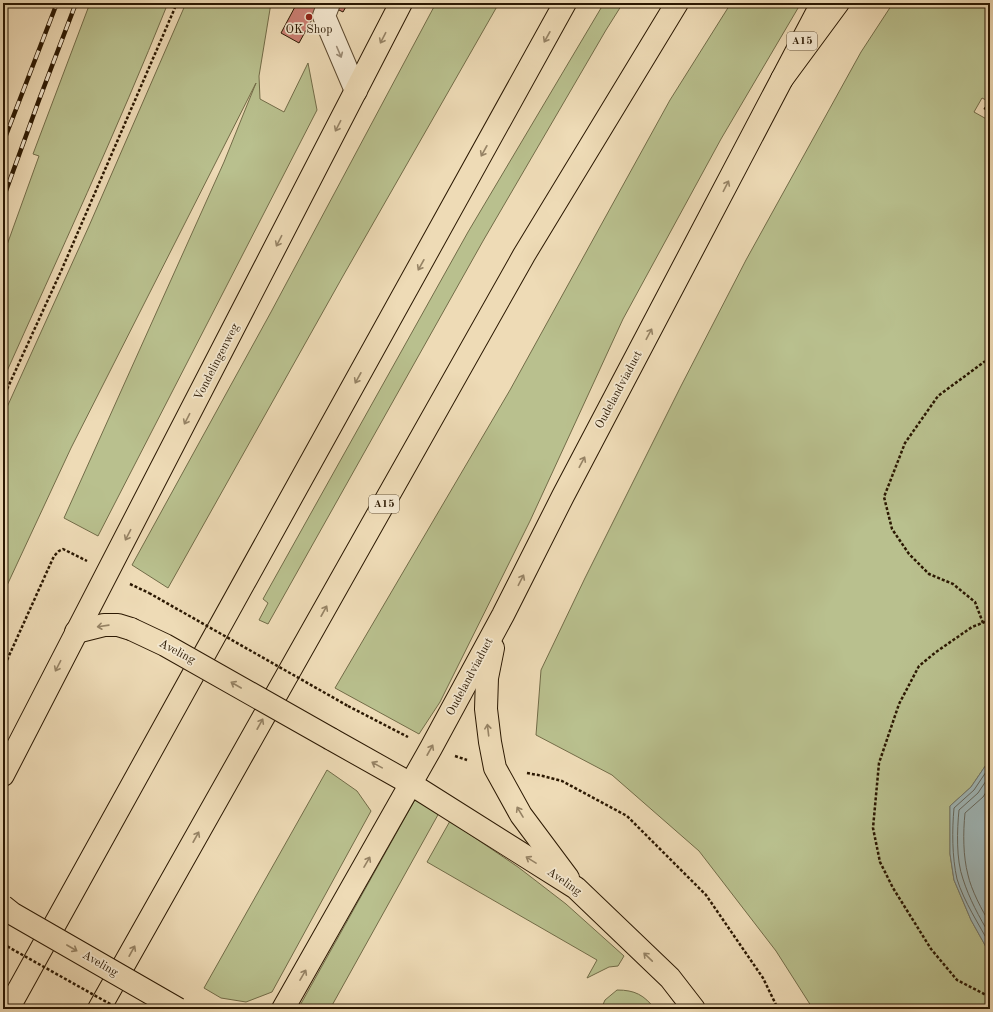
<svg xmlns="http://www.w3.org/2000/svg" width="993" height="1012" viewBox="0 0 993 1012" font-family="'Old Standard TT',serif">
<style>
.green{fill:#b9c08e;stroke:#726c48}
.water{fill:#9fb8ba;stroke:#717870}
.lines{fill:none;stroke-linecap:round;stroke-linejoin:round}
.shore{stroke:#65685e;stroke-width:1}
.building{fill:#cd8075;stroke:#2b1802}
.minor-casing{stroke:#5c492f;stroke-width:24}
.major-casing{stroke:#2b1802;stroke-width:24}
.highway-casing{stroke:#2b1802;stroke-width:24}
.path{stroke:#2b1802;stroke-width:2.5;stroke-dasharray:3 2;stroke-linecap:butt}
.minor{stroke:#f4e8d0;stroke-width:22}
.major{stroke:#eedbb6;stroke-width:22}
.highway{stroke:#eedbb6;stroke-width:22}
.rail-casing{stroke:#2b1802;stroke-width:4.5}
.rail{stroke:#f4e8d0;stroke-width:3;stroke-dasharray:9;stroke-linecap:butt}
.major-bridge-casing{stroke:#2b1802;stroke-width:24;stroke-linecap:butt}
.path-bridge{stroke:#2b1802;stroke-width:2.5;stroke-dasharray:3 2;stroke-linecap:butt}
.major-bridge{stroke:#eedbb6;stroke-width:22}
.oneway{stroke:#968365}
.oneway2{stroke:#9a8a73}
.poi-dot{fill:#8f2418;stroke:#f4e8d0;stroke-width:1.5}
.labels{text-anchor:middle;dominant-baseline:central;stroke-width:3.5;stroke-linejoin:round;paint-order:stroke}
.shield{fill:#f4e8d0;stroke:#675640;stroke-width:1}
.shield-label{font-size:11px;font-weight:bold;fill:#2b1802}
.poi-label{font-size:12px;fill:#2b1802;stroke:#f4e8d0}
.street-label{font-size:12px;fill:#2b1802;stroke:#f4e8d0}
</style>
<rect width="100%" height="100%" fill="#eedbb6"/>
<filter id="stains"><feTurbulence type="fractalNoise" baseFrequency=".005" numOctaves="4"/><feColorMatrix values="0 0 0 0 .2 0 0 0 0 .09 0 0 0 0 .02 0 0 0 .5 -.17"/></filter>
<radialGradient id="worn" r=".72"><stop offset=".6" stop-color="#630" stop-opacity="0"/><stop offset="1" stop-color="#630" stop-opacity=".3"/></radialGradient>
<!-- green -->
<g class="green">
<path d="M90,3H168C117,130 59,255 3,380V256L39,156L33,154Z"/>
<polygon points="186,3 271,3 259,76 260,99 284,112 308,63 317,110 98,536 64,518 224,162 256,83 71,448 3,594 3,416 89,226"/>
<polygon points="436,3 499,3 343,276 168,588 132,565 271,312"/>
<polygon points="604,3 623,3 606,30 483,241 268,624 259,620 268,603 263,599 468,232"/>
<polygon points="731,3 801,3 721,139 623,319 530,521 440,702 419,734 335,688 510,390 670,100"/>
<polygon points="893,3 990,3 990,102 982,98 974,112 990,121 990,759 971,787 950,806 950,854 954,880 971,920 990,954 990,1009 813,1009 776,951 699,851 612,775 536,735 541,670 585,578 681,386 746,260 861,52"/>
<polygon points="327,770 357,791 371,811 272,992 246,1002 221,998 204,988"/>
<polygon points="416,798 439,813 330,1009 298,1009"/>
<polygon points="450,821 518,867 566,904 624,956 618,966 609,967 587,978 597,960 427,862"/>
<path d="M617,990C635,990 644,995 655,1009H601L605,1000Z"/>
</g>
<!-- water -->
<polygon class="water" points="990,759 990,954 971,920 954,880 950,854 950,806 971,787"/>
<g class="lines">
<!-- shore -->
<g class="shore">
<path d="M990,766L974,790L954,808C952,830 952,857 957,879C964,902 979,924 990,945"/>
<path d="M990,775L978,793L959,810C957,830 956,860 963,879C969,898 979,917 990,935"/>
<path d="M990,786L983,797L965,813C963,833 963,856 968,875C971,889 982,911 990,923"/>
</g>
</g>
<!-- building -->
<g class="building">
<polygon points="297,3 321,3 299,43 281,33"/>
<polygon points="325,3 348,3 343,12"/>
</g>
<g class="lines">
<defs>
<polyline id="minor" points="329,3 324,16 356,91"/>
<g id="major">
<polyline points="76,632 104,625 118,625 131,629"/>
<polyline points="493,648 487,678 486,709 490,742 495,768 521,815 568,878"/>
<polyline points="331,739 411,784 576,888 670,978 694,1009"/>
<polyline points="3,775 401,3"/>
<polyline points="283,1009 431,748 503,615 563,496 782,79 838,3"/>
</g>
<g id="highway">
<polyline points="782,79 822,3"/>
<polyline points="8,1009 565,3"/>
<polyline points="99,1009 524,255 677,3"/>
</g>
</defs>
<!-- minor casing -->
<use href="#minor" class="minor-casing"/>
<!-- major casing -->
<use href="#major" class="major-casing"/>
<!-- highway casing -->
<use href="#highway" class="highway-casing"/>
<!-- path -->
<g class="path">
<polyline points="984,108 990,111"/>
<polyline points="3,398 62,269 177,3"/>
<polyline points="130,584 149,593"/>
<polyline points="990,620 972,627 936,652 919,666 899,704 879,763 873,828 880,862 893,888 931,949 957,980 990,997"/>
<polyline points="983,623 975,602 953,584 929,574 909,554 892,529 884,497 905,443 938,396 984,362 990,360"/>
<polyline points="3,669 54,556 59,551 63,549 87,561"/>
<polyline points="348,706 408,737"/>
<polyline points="455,756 467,760"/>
<polyline points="527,773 543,776 562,781 627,816 706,895 763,978 778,1009"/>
</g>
<!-- minor -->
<use href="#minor" class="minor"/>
<!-- major -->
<use href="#major" class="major"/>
<!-- highway -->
<use href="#highway" class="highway"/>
<defs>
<g id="rail">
<polyline points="3,143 57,3"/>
<polyline points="3,199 39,100 76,3"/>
</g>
</defs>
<!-- rail casing -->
<use href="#rail" class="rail-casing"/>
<!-- rail -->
<use href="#rail" class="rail"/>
<defs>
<g id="major-bridge">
<polyline points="131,629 165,645 331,739"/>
<polyline points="3,906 13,914 178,1009"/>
</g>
</defs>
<!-- major-bridge casing -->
<use href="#major-bridge" class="major-bridge-casing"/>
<!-- path-bridge -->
<g class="path-bridge">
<polyline points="149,593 348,706"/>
<polyline points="3,944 119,1009"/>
</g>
<!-- major-bridge -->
<use href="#major-bridge" class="major-bridge"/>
</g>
<!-- one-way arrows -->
<defs><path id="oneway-shaft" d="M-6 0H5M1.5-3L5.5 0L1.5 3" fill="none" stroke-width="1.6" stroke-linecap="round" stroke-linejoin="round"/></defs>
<g class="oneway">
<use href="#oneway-shaft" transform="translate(547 37) rotate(119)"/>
<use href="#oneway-shaft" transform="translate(383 38) rotate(117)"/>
<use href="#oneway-shaft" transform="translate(338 126) rotate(117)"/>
<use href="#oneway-shaft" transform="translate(484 151) rotate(119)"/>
<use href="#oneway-shaft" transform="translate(726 186) rotate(-63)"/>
<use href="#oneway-shaft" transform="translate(279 241) rotate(117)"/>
<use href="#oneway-shaft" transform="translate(421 265) rotate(119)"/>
<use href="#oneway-shaft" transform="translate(649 334) rotate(-62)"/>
<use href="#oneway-shaft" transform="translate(358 378) rotate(119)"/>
<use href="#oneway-shaft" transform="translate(187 419) rotate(117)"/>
<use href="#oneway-shaft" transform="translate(582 462) rotate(-62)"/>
<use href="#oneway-shaft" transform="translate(128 535) rotate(117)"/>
<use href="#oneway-shaft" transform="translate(521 580) rotate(-63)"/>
<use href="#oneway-shaft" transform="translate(324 611) rotate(-61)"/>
<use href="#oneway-shaft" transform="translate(103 626) rotate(172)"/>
<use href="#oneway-shaft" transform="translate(58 666) rotate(117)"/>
<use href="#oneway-shaft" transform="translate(236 685) rotate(-150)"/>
<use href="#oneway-shaft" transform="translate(260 724) rotate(-61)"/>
<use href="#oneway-shaft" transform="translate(488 730) rotate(-97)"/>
<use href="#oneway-shaft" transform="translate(430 750) rotate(-61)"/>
<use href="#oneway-shaft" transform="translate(377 765) rotate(-151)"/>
<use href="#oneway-shaft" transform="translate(520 812) rotate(-121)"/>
<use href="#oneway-shaft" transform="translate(196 837) rotate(-61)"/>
<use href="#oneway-shaft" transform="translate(531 860) rotate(-148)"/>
<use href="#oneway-shaft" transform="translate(367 862) rotate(-60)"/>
<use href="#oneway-shaft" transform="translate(72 948) rotate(30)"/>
<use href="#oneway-shaft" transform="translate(132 951) rotate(-61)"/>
<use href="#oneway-shaft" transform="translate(648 957) rotate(-136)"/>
<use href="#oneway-shaft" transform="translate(303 975) rotate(-60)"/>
</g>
<use class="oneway2" href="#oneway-shaft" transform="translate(339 52) rotate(67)"/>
<!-- markers -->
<circle class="poi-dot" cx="309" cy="17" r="4"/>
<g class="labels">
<!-- shield labels -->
<g class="shield">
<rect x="787" y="32" width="30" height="18" rx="3"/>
<rect x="369" y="495" width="30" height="18" rx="3"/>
</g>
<g class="shield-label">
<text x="802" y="41">A15</text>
<text x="384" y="504">A15</text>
</g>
<!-- poi labels -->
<g class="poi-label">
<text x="309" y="30">OK Shop</text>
</g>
<!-- street labels -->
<g class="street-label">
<text transform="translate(217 362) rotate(-63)">Vondelingenweg</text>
<text transform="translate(619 390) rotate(-62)">Oudelandviaduct</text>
<text transform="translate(177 652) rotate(28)">Aveling</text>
<text transform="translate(470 677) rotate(-62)">Oudelandviaduct</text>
<text transform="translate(564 882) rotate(35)">Aveling</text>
<text transform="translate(100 964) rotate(30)">Aveling</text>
</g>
</g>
<!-- margin -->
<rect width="993" height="1012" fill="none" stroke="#eedbb6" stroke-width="16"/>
<rect x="4" y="4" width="985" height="1004" fill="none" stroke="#2b1802" stroke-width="2"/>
<rect x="8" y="8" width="977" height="996" fill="none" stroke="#2b1802"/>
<rect width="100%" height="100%" filter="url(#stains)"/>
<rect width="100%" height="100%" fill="url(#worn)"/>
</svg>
